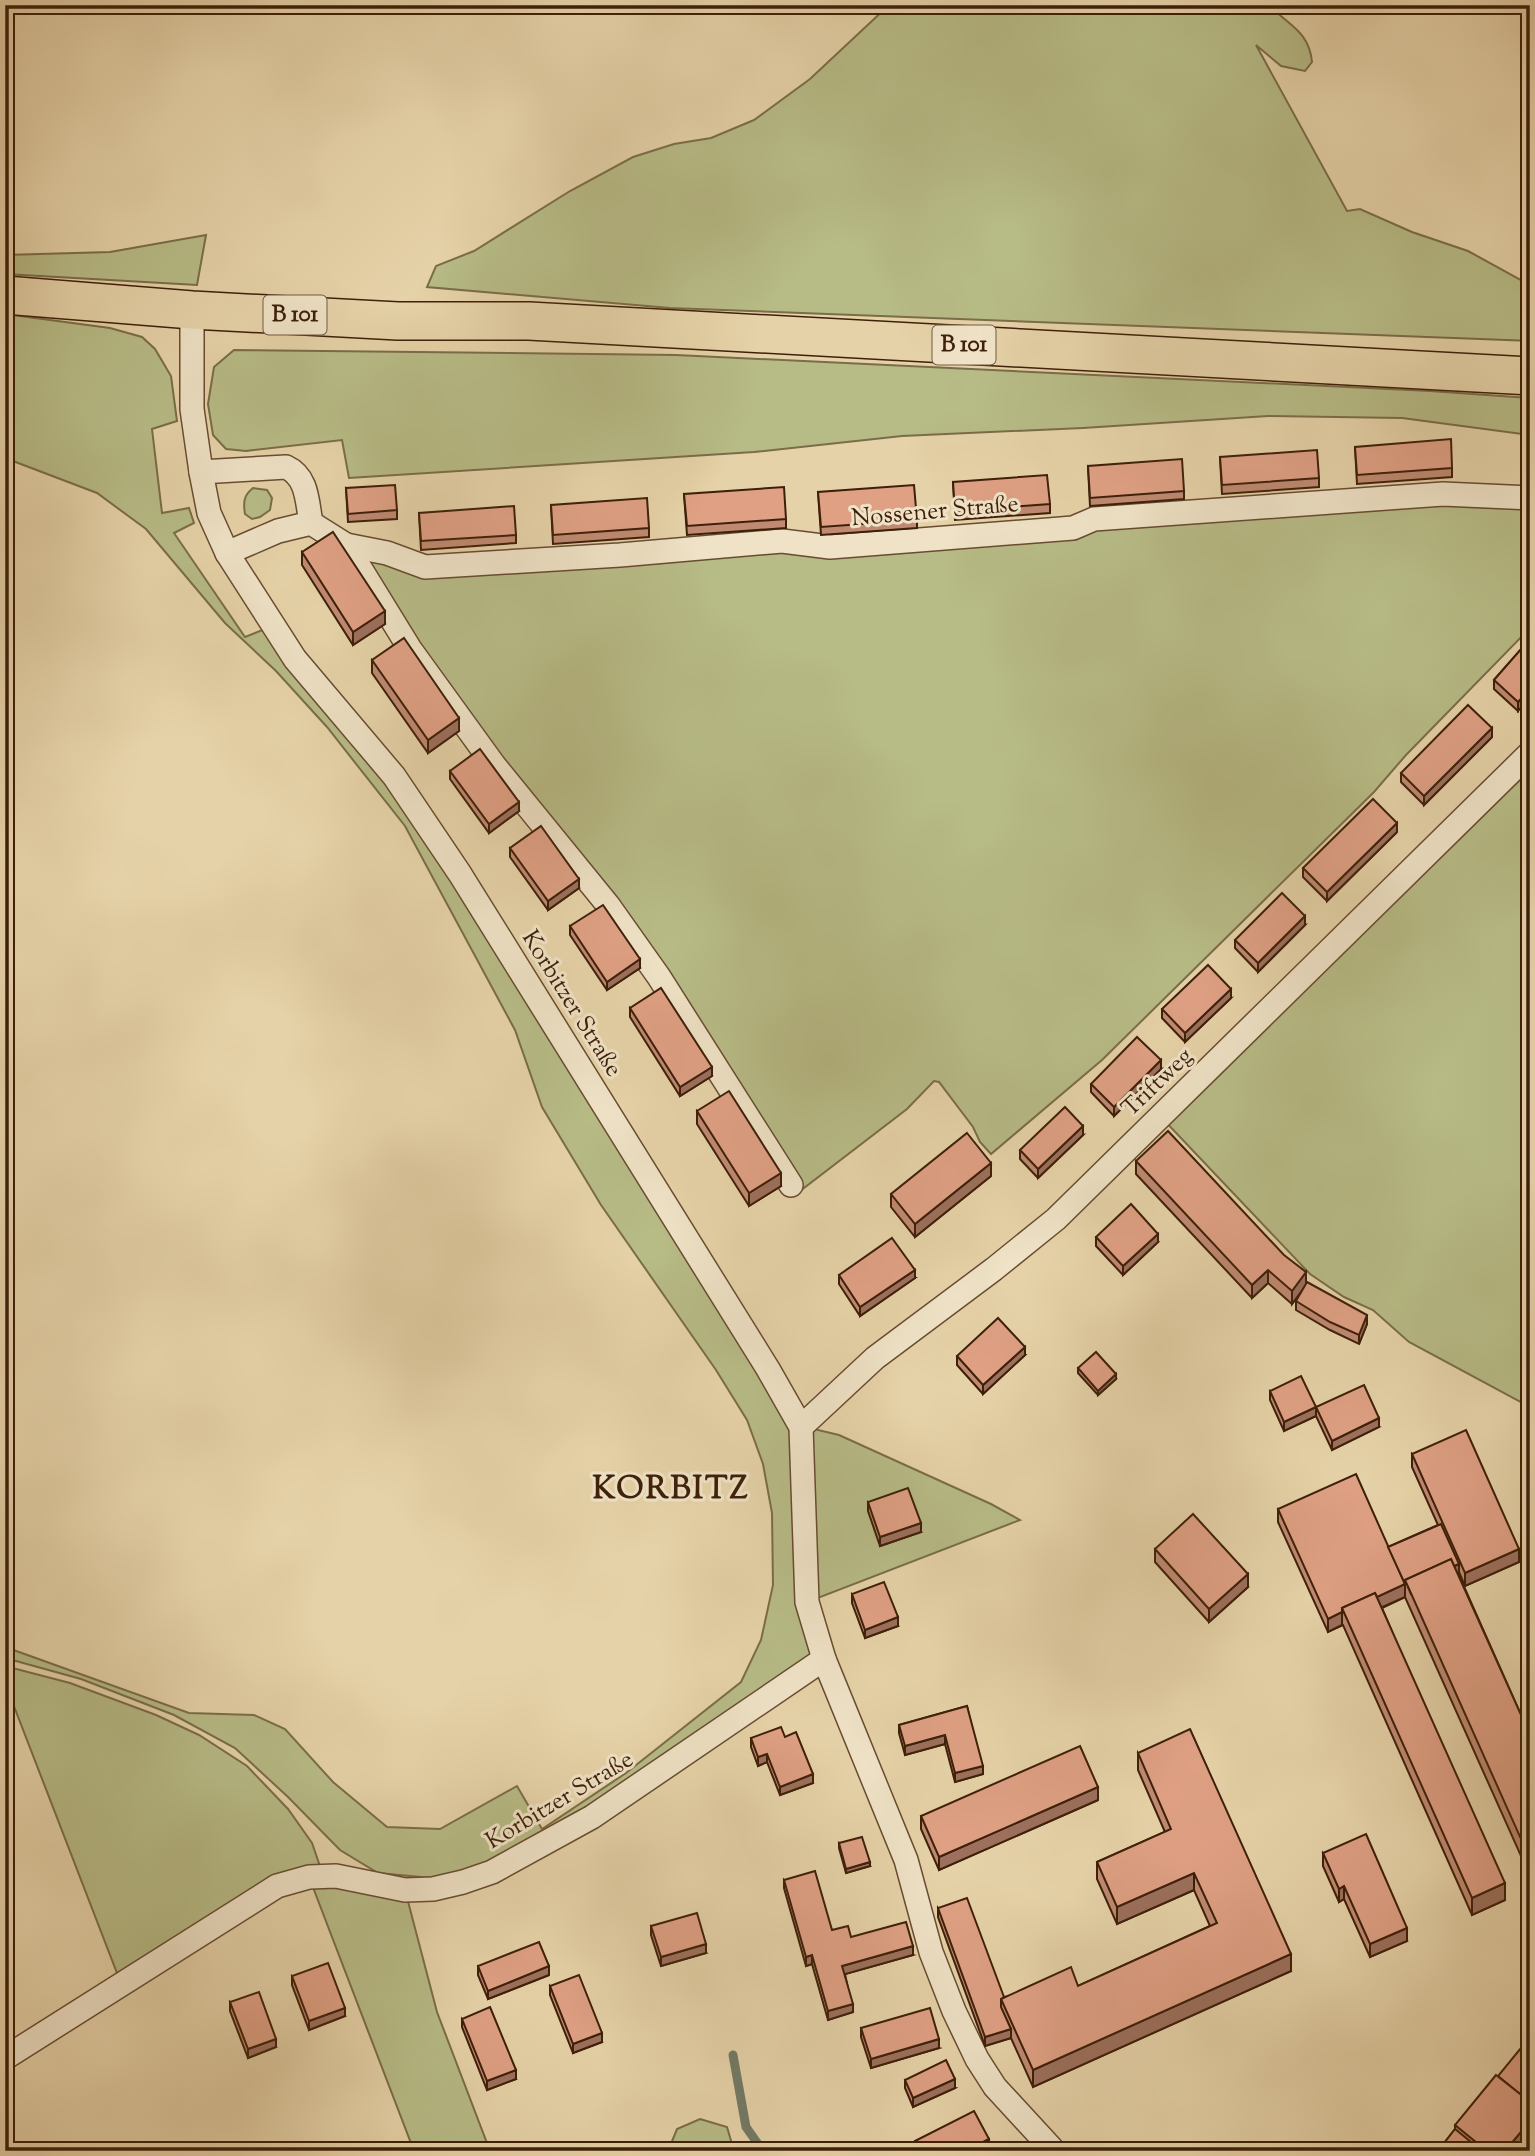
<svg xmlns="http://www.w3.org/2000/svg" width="1535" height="2156" viewBox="0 0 1535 2156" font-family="'Sorts Mill Goudy',serif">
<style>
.green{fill:#b7bb86;stroke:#7a6d48;stroke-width:2}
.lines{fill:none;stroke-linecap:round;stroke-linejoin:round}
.stream{stroke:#737b67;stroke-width:9}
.street-casing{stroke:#684c31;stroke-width:26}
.primary-casing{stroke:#3e1f09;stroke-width:40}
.street{stroke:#efe2c6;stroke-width:23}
.primary{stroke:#e6d2a8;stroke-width:37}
.wall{fill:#c08a72;stroke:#3e1f09;stroke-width:2}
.shaded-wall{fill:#9c705c;stroke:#3e1f09;stroke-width:2}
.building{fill:#dfa084;stroke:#3e1f09;stroke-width:2}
.labels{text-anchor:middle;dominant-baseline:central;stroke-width:6;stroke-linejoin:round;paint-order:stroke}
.shield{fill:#efe2c6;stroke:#735a42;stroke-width:2}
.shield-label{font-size:23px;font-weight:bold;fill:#3e1f09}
.street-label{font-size:24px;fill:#3e1f09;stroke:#efe2c6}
.district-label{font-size:32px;font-weight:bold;letter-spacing:2px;fill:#3e1f09;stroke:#efe2c6}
</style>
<rect width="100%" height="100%" fill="#e6d2a8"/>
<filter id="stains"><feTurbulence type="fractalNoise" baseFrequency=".00286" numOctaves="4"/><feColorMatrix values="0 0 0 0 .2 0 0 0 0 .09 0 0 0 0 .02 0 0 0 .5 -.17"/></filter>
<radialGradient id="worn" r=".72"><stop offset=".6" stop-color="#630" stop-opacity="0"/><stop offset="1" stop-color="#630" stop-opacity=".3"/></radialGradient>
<!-- green -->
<g class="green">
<path d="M889,5H1269C1289,26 1309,31 1312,62L1305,71L1281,66L1256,45L1347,211L1360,209L1412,232L1468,251L1530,285V341L670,308L427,287L436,266L474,251L570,191L633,157L674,144L711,138L754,120L810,79Z"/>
<polygon points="206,235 197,285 5,274 5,255 110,252"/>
<path d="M5,314L110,328L142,337L155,349L171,376L177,421L152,429L162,513L189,508L194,523L174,533L245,637L265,629L288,666L381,776L413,821L541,1018L553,1041L768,1369L801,1426L839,1435L991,1504L1020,1520L807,1602L824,1659C772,1695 719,1731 666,1767C589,1819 502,1887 405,1890L437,2012L490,2151H414L309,1877L277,1886L122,1986L5,1683V1666L70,1683L156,1715L199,1735L247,1766L288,1809L312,1843L323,1875L341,1876L405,1890L442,1879L378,1873L340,1850L288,1797L235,1748L174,1715L81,1679L5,1658V1647L189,1713L254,1715L285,1729L333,1782L387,1827L440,1829L517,1786L542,1829L626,1773L741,1682L761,1640L773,1585L772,1513L763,1464L747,1420L716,1370L601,1205L542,1107L515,1030L405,826L327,727L276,671L225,623L146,529L97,493L5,458Z"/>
<polygon points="234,350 676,355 1430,391 1530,398 1530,435 1402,418 1268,416 1083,428 902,436 754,452 349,478 342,440 246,451 226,449 213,435 208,404 214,367"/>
<path d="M253,488L267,490L272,498L270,510L260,517L252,519L245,514C243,502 244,495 253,488Z"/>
<polygon points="1530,498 1530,628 1406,755 1374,792 1102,1060 991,1154 980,1142 973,1127 939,1082 934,1081 907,1109 800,1191 346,545 425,567"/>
<polygon points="1530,753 1530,1407 1409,1342 1373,1310 1344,1297 1310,1274 1161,1117"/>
<polygon points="700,2119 727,2127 734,2151 668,2151 677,2129"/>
</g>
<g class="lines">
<!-- stream -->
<polyline class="stream" points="733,2055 746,2127 763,2151"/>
<defs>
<g id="street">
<polyline points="192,310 192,409 201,472 209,513 227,553 295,659 394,776 460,874 768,1369 801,1427 807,1602 824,1659 906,1860 931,1952 954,2011 977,2059 995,2087 1054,2151"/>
<path d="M201,472L286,467C308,477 307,502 311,523"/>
<polyline points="346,545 387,553 425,567 620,555 782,541 830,547 1073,528 1094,519 1443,494 1530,498"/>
<polyline points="227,553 278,531 311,523 346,545 410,649 494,765 608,905 659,977 791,1185"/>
<polyline points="801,1427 875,1358 994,1269 1056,1219 1530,753"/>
<polyline points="5,2058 277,1886 309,1877 336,1876 405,1890 433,1889 463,1882 492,1872 592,1817 824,1659"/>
</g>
<polyline id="primary" points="5,295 192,310 398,321 529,321 1530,376"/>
</defs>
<!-- street casing -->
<use href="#street" class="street-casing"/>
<!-- primary casing -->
<use href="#primary" class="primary-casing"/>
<!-- street -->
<use href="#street" class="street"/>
<!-- primary -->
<use href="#primary" class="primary"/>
</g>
<!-- wall -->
<g class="wall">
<polygon points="1355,447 1452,468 1452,477 1357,484"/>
<polygon points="1220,457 1319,478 1319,487 1222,494"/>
<polygon points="1088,466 1184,491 1184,499 1090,506"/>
<polygon points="953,482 1050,504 1050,513 955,520"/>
<polygon points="346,488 397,510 397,519 348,522"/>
<polygon points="818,492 917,520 917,528 821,535"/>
<polygon points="684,494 786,519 786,528 687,535"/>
<polygon points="551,505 649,528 649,537 553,544"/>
<polygon points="419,513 516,535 516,543 421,550"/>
<polygon points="302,552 385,624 353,645 302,565"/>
<polygon points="1530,639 1518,711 1494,689 1494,680"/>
<polygon points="372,660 459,731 428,753 372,673"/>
<polygon points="1492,737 1424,805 1401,782 1401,773"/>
<polygon points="450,771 519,811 489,833 450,779"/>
<polygon points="1397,832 1327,901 1303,877 1303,868"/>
<polygon points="510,848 579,888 548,910 510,857"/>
<polygon points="1305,925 1258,972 1235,948 1235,940"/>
<polygon points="570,926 640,968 607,990 570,935"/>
<polygon points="1231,998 1185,1042 1162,1018 1162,1009"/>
<polygon points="630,1008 712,1076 680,1096 630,1017"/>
<polygon points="1161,1069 1114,1116 1091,1092 1091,1084"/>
<polygon points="697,1111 781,1186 749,1206 697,1124"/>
<polygon points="1083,1135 1038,1178 1020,1159 1020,1150"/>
<polygon points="1136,1161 1306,1284 1367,1324 1359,1344 1330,1330 1296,1310 1296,1301 1302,1291 1292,1304 1268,1283 1252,1298 1136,1174"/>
<polygon points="991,1176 915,1237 891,1207 891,1194"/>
<polygon points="1096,1237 1158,1242 1123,1275 1096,1246"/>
<polygon points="839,1275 915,1278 860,1316 839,1284"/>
<polygon points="1025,1355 983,1394 957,1365 957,1356"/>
<polygon points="1078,1368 1116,1379 1098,1395 1078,1373"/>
<polygon points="1270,1391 1316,1416 1284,1431 1270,1400"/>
<polygon points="1316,1407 1379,1427 1332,1450 1316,1416"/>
<polygon points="1412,1454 1519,1562 1465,1586 1459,1572 1458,1573 1530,1735 1530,1876 1405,1597 1382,1608 1505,1900 1472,1915 1343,1625 1328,1632 1278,1522 1278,1509 1388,1547 1438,1525 1412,1467"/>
<polygon points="868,1502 921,1532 880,1546 868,1511"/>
<polygon points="1155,1549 1248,1587 1209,1622 1155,1562"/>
<polygon points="852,1594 898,1626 865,1638 852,1603"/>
<polygon points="967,1706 983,1774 955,1782 945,1744 905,1755 899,1733 899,1725"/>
<polygon points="785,1737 813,1783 780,1795 767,1762 758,1766 751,1747 751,1738"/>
<polygon points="1138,1753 1291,1971 1033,2087 1011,2038 985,2046 938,1917 938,1908 1004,1997 1078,1986 1210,1926 1194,1890 1117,1924 1097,1879 1097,1862 1165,1832 1138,1770"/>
<polygon points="1098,1800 939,1870 921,1829 921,1816"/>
<polygon points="839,1843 870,1866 846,1873 839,1848"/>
<polygon points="1323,1853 1407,1941 1370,1957 1344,1899 1339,1902 1323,1866"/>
<polygon points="784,1880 832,1930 851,1937 913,1955 845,1974 853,2012 828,2020 812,1964 806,1966 784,1888"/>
<polygon points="651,1926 706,1953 661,1966 651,1935"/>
<polygon points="478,1966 549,1975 488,1999 478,1975"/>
<polygon points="292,1976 345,2016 309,2030 292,1985"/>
<polygon points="550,1986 602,2042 573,2053 550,1995"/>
<polygon points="230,2002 276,2047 248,2058 230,2011"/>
<polygon points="462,2019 516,2079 487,2090 462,2027"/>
<polygon points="861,2028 939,2048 871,2068 861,2037"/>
<polygon points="905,2080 955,2088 913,2107 905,2088"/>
<polygon points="1455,2125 1530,2134 1516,2151 1438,2151 1455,2129"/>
<polygon points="915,2141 989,2147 982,2151 915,2151"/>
</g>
<!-- shaded-wall -->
<g class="shaded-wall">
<polygon points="385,611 385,624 353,645 353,632"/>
<polygon points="1530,689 1530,698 1518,711 1518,702"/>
<polygon points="459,718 459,731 428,753 428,740"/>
<polygon points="1492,728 1492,737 1424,805 1424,796"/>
<polygon points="519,802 519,811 489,833 489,824"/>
<polygon points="1397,823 1397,832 1327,901 1327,892"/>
<polygon points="579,879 579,888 548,910 548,901"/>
<polygon points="1305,916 1305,925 1258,972 1258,963"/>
<polygon points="640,959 640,968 607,990 607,982"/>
<polygon points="1231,989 1231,998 1185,1042 1185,1033"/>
<polygon points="1161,1060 1161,1069 1114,1116 1114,1107"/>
<polygon points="712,1067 712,1076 680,1096 680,1087"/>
<polygon points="1083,1126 1083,1135 1038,1178 1038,1169"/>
<polygon points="991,1163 991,1176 915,1237 915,1224"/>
<polygon points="781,1173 781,1186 749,1206 749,1193"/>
<polygon points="1158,1234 1158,1242 1123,1275 1123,1266"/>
<polygon points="915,1270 915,1278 860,1316 860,1307"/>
<polygon points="1268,1270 1268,1283 1252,1298 1252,1285"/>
<polygon points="1306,1272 1306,1285 1292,1304 1292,1291"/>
<polygon points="1367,1315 1367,1324 1359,1344 1359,1335"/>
<polygon points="1025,1347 1025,1355 983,1394 983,1385"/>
<polygon points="1116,1374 1116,1379 1098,1395 1098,1391"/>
<polygon points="1316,1407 1316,1416 1284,1431 1284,1422"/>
<polygon points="1379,1418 1379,1427 1332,1450 1332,1441"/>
<polygon points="921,1523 921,1532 880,1546 880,1537"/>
<polygon points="1519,1549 1519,1562 1465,1586 1465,1573"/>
<polygon points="1459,1564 1459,1573 1411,1594 1408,1587"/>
<polygon points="1248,1574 1248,1587 1209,1622 1209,1609"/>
<polygon points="1405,1584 1405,1597 1349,1622 1344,1612"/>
<polygon points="1342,1612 1342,1625 1328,1632 1328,1619"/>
<polygon points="898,1617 898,1626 865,1638 865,1630"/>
<polygon points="945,1735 945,1744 905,1755 905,1746"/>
<polygon points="767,1754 767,1762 758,1766 758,1757"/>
<polygon points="983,1766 983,1774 955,1782 955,1773"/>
<polygon points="813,1774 813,1783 780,1795 780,1787"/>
<polygon points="1098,1787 1098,1800 939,1870 939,1857"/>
<polygon points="870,1862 870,1866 846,1873 846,1869"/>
<polygon points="1194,1873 1194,1890 1117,1924 1117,1907"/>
<polygon points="1505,1883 1505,1900 1472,1915 1472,1898"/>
<polygon points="1344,1886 1344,1899 1339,1902 1339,1889"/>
<polygon points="1407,1928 1407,1941 1370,1957 1370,1944"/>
<polygon points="706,1944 706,1953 661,1966 661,1957"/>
<polygon points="913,1946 913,1955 842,1975 842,1966"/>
<polygon points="1291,1954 1291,1971 1033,2087 1033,2070"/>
<polygon points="812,1955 812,1964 806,1966 806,1957"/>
<polygon points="549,1966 549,1975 488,1999 488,1991"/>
<polygon points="853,2004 853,2012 828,2020 828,2011"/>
<polygon points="345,2008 345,2016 309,2030 309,2021"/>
<polygon points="1011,2029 1011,2038 985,2046 985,2037"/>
<polygon points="602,2033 602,2042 573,2053 573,2044"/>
<polygon points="276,2039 276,2047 248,2058 248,2049"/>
<polygon points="939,2039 939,2048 871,2068 871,2059"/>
<polygon points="516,2070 516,2079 487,2090 487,2081"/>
<polygon points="955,2079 955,2088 913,2107 913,2098"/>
<polygon points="1530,2121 1530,2134 1516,2151 1505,2151"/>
<polygon points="989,2139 989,2147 982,2151 965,2151"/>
</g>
<!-- building -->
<g class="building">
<polygon points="1451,439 1452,468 1357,475 1355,447"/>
<polygon points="1317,450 1319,478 1222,485 1220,457"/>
<polygon points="1182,459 1184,491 1090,498 1088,466"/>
<polygon points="1047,475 1050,504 955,511 953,482"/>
<polygon points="395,485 397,510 348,514 346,488"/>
<polygon points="914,485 917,520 821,527 818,492"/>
<polygon points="784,487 786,519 687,526 684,494"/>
<polygon points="647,498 649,528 553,535 551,505"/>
<polygon points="514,506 516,535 421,541 419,513"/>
<polygon points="333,532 385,611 353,632 302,552"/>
<polygon points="404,638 459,718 428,740 372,660"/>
<polygon points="1530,639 1530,689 1518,702 1494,680"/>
<polygon points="1468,705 1492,728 1424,796 1401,773"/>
<polygon points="480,749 519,802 489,824 450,771"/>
<polygon points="1373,799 1397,823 1327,892 1303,868"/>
<polygon points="541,826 579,879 548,901 510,848"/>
<polygon points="1282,893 1305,916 1258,963 1235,940"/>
<polygon points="603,905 640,959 607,982 570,926"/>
<polygon points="1208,965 1231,989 1185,1033 1162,1009"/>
<polygon points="661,988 712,1067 680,1087 630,1008"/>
<polygon points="1137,1037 1161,1060 1114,1107 1091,1084"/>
<polygon points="729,1091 781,1173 749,1193 697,1111"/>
<polygon points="1065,1107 1083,1126 1038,1169 1020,1150"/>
<polygon points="1168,1131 1284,1255 1306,1272 1292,1291 1268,1270 1252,1285 1136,1161"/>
<polygon points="967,1133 991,1163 915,1224 891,1194"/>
<polygon points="1131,1204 1158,1234 1123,1266 1096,1237"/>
<polygon points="892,1238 915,1270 860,1307 839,1275"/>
<polygon points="1307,1282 1367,1315 1359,1335 1330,1322 1296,1301"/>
<polygon points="998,1318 1025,1347 983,1385 957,1356"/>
<polygon points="1096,1352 1116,1374 1098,1391 1078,1368"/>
<polygon points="1301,1376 1316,1407 1284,1422 1270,1391"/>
<polygon points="1364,1385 1379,1418 1332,1441 1316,1407"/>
<polygon points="1466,1430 1519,1549 1465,1573 1412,1454"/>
<polygon points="1356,1474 1405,1584 1377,1597 1375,1593 1342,1608 1342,1612 1328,1619 1278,1509"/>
<polygon points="908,1488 921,1523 880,1537 868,1502"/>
<polygon points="1193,1514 1248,1574 1209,1609 1155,1549"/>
<polygon points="1441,1524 1459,1564 1454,1566 1451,1559 1405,1580 1405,1588 1405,1584 1388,1547"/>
<polygon points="1451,1559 1530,1735 1530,1859 1405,1580"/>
<polygon points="884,1582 898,1617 865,1630 852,1594"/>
<polygon points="1375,1593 1505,1883 1472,1898 1342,1608"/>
<polygon points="967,1706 983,1766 955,1773 945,1735 905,1746 899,1725"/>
<polygon points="781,1727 785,1737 796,1732 813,1774 780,1787 767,1754 758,1757 751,1738"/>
<polygon points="1190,1729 1291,1954 1033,2070 1001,1999 1071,1967 1078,1986 1217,1923 1194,1873 1117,1907 1097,1862 1171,1829 1138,1753"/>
<polygon points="1080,1746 1098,1787 939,1857 921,1816"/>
<polygon points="1366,1834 1407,1928 1370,1944 1344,1886 1339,1889 1323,1853"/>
<polygon points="862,1837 870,1862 846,1869 839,1843"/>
<polygon points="815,1871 832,1930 848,1926 851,1937 906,1922 913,1946 842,1966 853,2004 828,2011 812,1955 806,1957 784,1880"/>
<polygon points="967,1898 1004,1997 1001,1999 1001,2007 1011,2029 985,2037 938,1908"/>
<polygon points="697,1913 706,1944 661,1957 651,1926"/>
<polygon points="539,1942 549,1966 488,1991 478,1966"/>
<polygon points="328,1963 345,2008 309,2021 292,1976"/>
<polygon points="579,1975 602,2033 573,2044 550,1986"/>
<polygon points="259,1992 276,2039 248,2049 230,2002"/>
<polygon points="490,2007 516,2070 487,2081 462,2019"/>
<polygon points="930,2008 939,2039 871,2059 861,2028"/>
<polygon points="1530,2037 1530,2102 1498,2076"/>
<polygon points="946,2060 955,2079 913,2098 905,2080"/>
<polygon points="1496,2075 1530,2102 1530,2121 1505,2151 1487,2151 1455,2125"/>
<polygon points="974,2111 989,2139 965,2151 920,2151 915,2141"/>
<polygon points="1455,2129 1482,2151 1438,2151"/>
</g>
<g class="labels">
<!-- shield labels -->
<g class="shield">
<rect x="263.5" y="295.5" width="63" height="39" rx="5"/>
<rect x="932.5" y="325.5" width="63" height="39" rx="5"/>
</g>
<g class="shield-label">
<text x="295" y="315">B 101</text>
<text x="964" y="345">B 101</text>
</g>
<!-- street labels -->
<g class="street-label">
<text transform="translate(935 512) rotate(-5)">Nossener Straße</text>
<text transform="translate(571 1004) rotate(58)">Korbitzer Straße</text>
<text transform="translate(1158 1083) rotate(-44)">Triftweg</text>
<text transform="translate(560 1801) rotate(-31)">Korbitzer Straße</text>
</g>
<!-- district labels -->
<g class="district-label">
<text x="671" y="1490">KORBITZ</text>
</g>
</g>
<!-- margin -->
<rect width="1535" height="2156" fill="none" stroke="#e6d2a8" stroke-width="28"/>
<rect x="7" y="7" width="1521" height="2142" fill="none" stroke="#3e1f09" stroke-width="3.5"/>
<rect x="14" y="14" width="1507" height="2128" fill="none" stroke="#3e1f09" stroke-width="2"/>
<rect width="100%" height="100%" filter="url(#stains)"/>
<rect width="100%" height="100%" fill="url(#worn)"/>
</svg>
